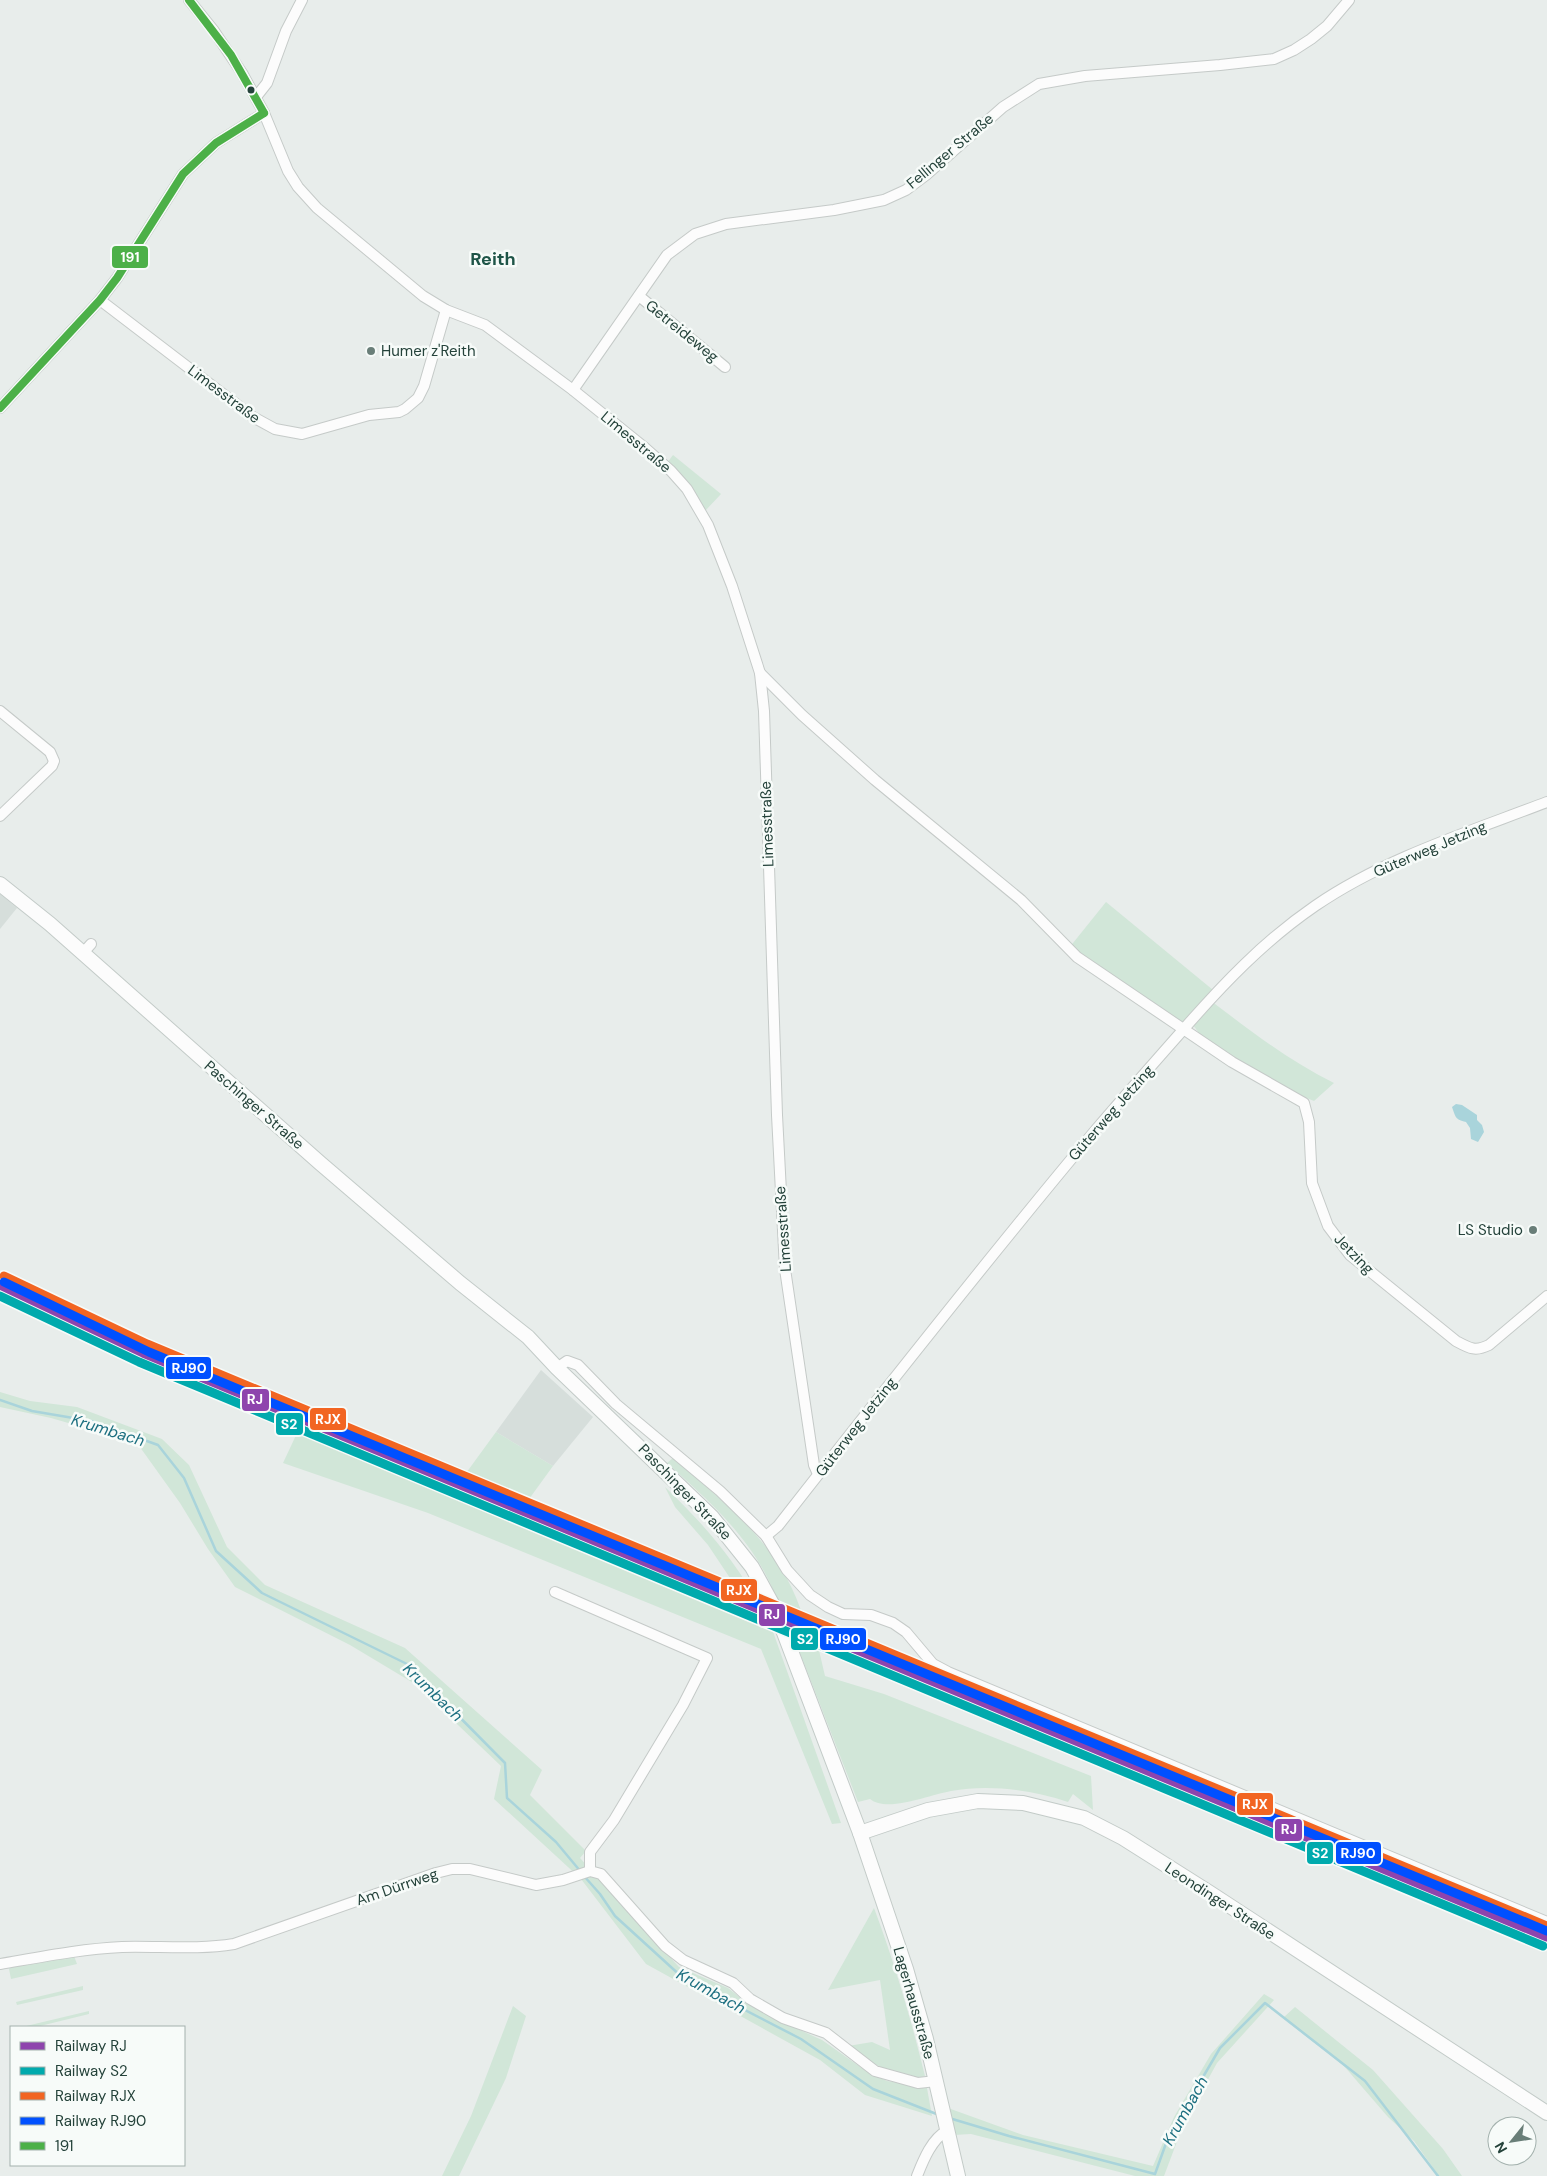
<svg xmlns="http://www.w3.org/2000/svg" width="1547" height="2176" viewBox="0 0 1547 2176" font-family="'DM Sans',sans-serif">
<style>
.built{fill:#d6dedb}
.green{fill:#d1e6d8}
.water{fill:#a9d4db}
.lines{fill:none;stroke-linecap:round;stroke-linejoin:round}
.stream{stroke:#a9d4db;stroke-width:2.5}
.street-casing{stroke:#c5cac8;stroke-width:12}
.secondary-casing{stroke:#c3cbc8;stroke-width:16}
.street{stroke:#fcfcfc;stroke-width:10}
.secondary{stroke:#fcfcfc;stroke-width:14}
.bus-1-casing{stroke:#f7fbf9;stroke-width:11}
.bus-1{stroke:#4cb048;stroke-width:8}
.rail-1-casing{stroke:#f7fbf9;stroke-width:12}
.rail-2-casing{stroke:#f7fbf9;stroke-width:12}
.rail-3-casing{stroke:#f7fbf9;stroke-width:12}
.rail-4-casing{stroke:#f7fbf9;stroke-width:12}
.rail-1{stroke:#8e44ad;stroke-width:9}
.rail-2{stroke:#00aaad;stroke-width:9}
.rail-3{stroke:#f26522;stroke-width:9}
.rail-4{stroke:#0050ff;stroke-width:9}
.bus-dot{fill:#24423a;stroke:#f7fbf9;stroke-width:2}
.poi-dot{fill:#697e78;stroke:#f7fbf9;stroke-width:2}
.labels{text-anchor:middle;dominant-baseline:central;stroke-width:5;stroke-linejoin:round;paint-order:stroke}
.street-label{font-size:15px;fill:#24423a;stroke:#f7fbf9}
.poi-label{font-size:15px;fill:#24423a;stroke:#f7fbf9;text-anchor:start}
.water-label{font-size:16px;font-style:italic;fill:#1c6f80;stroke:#f7fbf9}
.quarter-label{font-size:18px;font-weight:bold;fill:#1f5548;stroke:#f7fbf9}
.line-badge{stroke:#f7fbf9;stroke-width:2}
.badge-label{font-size:14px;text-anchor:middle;font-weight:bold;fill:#fff}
</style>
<rect width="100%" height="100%" fill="#e8edeb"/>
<!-- built -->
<g class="built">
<polygon points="0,894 17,908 0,929"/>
<polygon points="541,1370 593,1417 553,1466 496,1432"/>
</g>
<!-- green -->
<g class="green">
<polygon points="673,455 721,494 705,511 667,463"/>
<polygon points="1106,902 1213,990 1183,1022 1176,1022 1069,948"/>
<path d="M1211,1001C1251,1031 1289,1061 1334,1083L1314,1101L1275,1085L1202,1037L1193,1025Z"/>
<polygon points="0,1392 30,1401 77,1407 162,1439 189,1465 227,1547 265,1585 405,1648 542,1770 530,1795 586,1851 580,1858 679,1967 728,1988 747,2003 780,2021 822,2040 866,2071 887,2081 927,2088 932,2116 865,2095 820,2060 646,1964 581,1879 494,1799 501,1766 415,1684 350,1645 235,1587 208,1549 180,1503 137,1443 51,1418 0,1407"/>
<polygon points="298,1431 771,1626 841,1823 832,1824 761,1649 428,1513 283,1463"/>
<polygon points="496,1432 553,1466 524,1506 461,1480"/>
<path d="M673,1458C728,1506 783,1547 804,1620L783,1614C778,1601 773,1588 766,1575C743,1531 704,1496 667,1463Z"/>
<path d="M665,1487C703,1523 733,1558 759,1604L742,1596L708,1545L675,1507Z"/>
<path d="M793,1635L818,1646L825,1676L884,1694L1091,1776L1093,1810L1073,1794L1068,1802C1031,1790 990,1784 951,1791C929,1795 887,1813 870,1799L858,1802Z"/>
<path d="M874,1908C895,1964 911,2019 925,2076C905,2085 864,2059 848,2046L872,2042L890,2050L880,1980L828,1990Z"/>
<polygon points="74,1956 77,1964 11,1979 9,1969 11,1966"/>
<polygon points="83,1986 83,1990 17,2005 16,2002"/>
<polygon points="1264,1994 1274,2000 1217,2063 1184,2123 1164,2176 1135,2176 971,2134 954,2135 948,2108 1023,2135 1153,2166 1174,2117 1211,2054"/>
<polygon points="513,2006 526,2016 506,2078 459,2176 442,2176 471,2116"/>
<polygon points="1295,2007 1373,2070 1443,2149 1462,2176 1439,2176 1414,2141 1388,2117 1344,2066 1283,2018"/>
<polygon points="89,2011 89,2014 36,2027 22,2027"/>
</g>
<!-- water -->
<path class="water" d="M1456,1104L1462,1105L1477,1115V1120L1482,1125L1484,1132L1478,1142L1471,1139L1470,1128L1466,1122C1455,1119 1456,1118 1452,1107Z"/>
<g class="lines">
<!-- stream -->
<g class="stream">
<polyline points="0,1400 32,1411 91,1421 158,1445 184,1478 216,1551 262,1593 407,1664 505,1763 507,1798 556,1842 581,1872"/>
<polyline points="584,1876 600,1894 615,1916 683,1978 801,2039 873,2089 939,2115"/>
<polyline points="949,2118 1009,2136 1155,2174 1169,2135 1220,2048 1265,2003 1365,2081 1438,2176"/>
</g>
<defs>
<g id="street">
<polyline points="189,0 214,31 242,73 264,113 288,171 298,187 317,208 423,296 446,310 485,325 573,390 645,448 671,471 687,489 708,525 732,586 760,673 764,711 777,1115 785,1269 814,1465 818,1474"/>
<polyline points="256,97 267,83 286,31 302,0"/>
<polyline points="639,296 725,367"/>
<polyline points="100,300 253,417 275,429 302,434 369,415 399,412 405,409 418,398 424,386 446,310"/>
<polyline points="573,390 667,255 695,234 726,224 834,210 884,200 906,190 926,175 1003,107 1039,84 1085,76 1220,65 1274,59 1294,50 1311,39 1327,26 1349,0"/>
<polyline points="0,408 100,300 117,278 183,174 216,143 264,113"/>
<path d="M760,673L802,715L875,780L1021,900L1077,957L1232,1062L1304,1103L1309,1122L1312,1183L1328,1226L1350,1255L1456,1341C1469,1348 1475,1352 1489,1345L1547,1296"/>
<polyline points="0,711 50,752 54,761 52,766 0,816"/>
<polyline points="83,953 91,944"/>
<polyline points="557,1368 567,1361 578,1365 616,1404 720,1491 766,1536 787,1570 810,1595 828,1607 843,1614 871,1615 893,1623 906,1632 933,1664 948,1672 1547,1922"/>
<path d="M766,1536L778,1526C882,1393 985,1262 1093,1133C1122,1099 1152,1065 1182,1031C1223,984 1264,941 1315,906C1385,858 1469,832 1547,802"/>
<polyline points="555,1592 707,1658 683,1705 614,1820 590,1852 590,1871"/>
<path d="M0,1964C41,1957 81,1949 122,1947C160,1946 197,1950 234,1944L436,1873L452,1869H470L536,1885L563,1880L590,1871L601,1874L665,1946L683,1960L733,1983L750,1999L783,2018L826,2033L875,2071L918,2083L936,2081"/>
<path d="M917,2176C923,2161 932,2138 947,2131"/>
</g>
<g id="secondary">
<polyline points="0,884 50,924 320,1163 460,1283 528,1337 557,1368 712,1517 752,1567 775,1609 860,1833 906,1969 926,2039 958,2176"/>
<polyline points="860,1833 928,1810 978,1801 1023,1803 1084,1818 1123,1838 1210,1893 1547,2113"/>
</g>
</defs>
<!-- street casing -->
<use href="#street" class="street-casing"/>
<!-- secondary casing -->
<use href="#secondary" class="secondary-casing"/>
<!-- street -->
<use href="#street" class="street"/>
<!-- secondary -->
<use href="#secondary" class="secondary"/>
<defs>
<g id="bus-1">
<polyline points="189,0 231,55 264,113"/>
<polyline points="0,408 100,300 117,278 183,174 216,143 264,113"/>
</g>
</defs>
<!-- bus-1 casing -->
<use href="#bus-1" class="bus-1-casing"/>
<!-- bus-1 -->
<use href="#bus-1" class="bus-1"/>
<defs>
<polyline id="rail-1" points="0,1285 143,1353 1547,1937"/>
<polyline id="rail-2" points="0,1296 139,1362 1543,1946"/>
<polyline id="rail-3" points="4,1276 147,1344 1547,1926"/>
<polyline id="rail-4" points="4,1282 149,1352 1547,1931"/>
</defs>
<!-- rail-1 casing -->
<use href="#rail-1" class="rail-1-casing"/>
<!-- rail-2 casing -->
<use href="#rail-2" class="rail-2-casing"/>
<!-- rail-3 casing -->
<use href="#rail-3" class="rail-3-casing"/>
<!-- rail-4 casing -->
<use href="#rail-4" class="rail-4-casing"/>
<!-- rail-1 -->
<use href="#rail-1" class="rail-1"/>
<!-- rail-2 -->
<use href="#rail-2" class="rail-2"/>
<!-- rail-3 -->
<use href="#rail-3" class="rail-3"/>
<!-- rail-4 -->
<use href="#rail-4" class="rail-4"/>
</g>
<!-- markers -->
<circle class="bus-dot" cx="251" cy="90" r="4.5"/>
<g class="poi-dot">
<circle cx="371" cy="351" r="5"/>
<circle cx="1533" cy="1230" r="5"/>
</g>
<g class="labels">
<!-- street labels -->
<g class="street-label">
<text transform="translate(950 151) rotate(-40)">Fellinger Straße</text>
<text transform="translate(682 331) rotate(39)">Getreideweg</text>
<text transform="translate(224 394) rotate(37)">Limesstraße</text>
<text transform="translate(636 442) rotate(40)">Limesstraße</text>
<text transform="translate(767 824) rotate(-92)">Limesstraße</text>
<text transform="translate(1430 849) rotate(-23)">Güterweg Jetzing</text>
<text transform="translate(254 1105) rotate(41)">Paschinger Straße</text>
<text transform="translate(1111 1113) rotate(-49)">Güterweg Jetzing</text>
<text transform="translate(783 1229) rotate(-94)">Limesstraße</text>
<text transform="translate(1354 1254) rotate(46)">Jetzing</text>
<text transform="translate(856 1427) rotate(-52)">Güterweg Jetzing</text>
<text transform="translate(685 1492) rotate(46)">Paschinger Straße</text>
<text transform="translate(397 1887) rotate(-19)">Am Dürrweg</text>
<text transform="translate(1220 1901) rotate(33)">Leondinger Straße</text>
<text transform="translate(914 2003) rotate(74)">Lagerhausstraße</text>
</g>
<!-- poi labels -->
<g class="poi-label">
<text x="381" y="351">Humer z'Reith</text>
<text x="1523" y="1230" text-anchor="end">LS Studio</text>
</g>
<!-- water labels -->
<g class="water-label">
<text transform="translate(108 1430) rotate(17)">Krumbach</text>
<text transform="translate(433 1692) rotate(44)">Krumbach</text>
<text transform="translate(711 1991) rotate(29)">Krumbach</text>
<text transform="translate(1185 2111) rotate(-61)">Krumbach</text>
</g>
<!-- quarter labels -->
<g class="quarter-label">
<text x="493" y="259">Reith</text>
</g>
</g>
<g class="line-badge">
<rect x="111" y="245" width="38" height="24" rx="5" fill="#4cb048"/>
<rect x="165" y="1356" width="47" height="24" rx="5" fill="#0050ff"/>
<rect x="241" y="1388" width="29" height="24" rx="5" fill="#8e44ad"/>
<rect x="309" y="1407" width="38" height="24" rx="5" fill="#f26522"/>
<rect x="275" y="1412" width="29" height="24" rx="5" fill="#00aaad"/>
<rect x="720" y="1578" width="38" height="24" rx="5" fill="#f26522"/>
<rect x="758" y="1603" width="28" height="24" rx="5" fill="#8e44ad"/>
<rect x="790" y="1627" width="29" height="24" rx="5" fill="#00aaad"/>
<rect x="819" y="1627" width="48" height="24" rx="5" fill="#0050ff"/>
<rect x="1236" y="1792" width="38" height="24" rx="5" fill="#f26522"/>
<rect x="1274" y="1818" width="29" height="24" rx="5" fill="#8e44ad"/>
<rect x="1335" y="1841" width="47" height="24" rx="5" fill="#0050ff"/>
<rect x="1306" y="1841" width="28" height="24" rx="5" fill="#00aaad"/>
</g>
<g class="badge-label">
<text x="130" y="262">191</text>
<text x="189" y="1373">RJ90</text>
<text x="255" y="1404">RJ</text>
<text x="328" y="1424">RJX</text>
<text x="289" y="1429">S2</text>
<text x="739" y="1595">RJX</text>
<text x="772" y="1619">RJ</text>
<text x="805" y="1644">S2</text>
<text x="843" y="1644">RJ90</text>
<text x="1255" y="1809">RJX</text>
<text x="1289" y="1834">RJ</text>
<text x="1358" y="1858">RJ90</text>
<text x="1320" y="1858">S2</text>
</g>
<!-- legend -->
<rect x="10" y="2026" width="175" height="140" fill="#f7fbf9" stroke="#a3b1ad"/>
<rect x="20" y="2042" width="25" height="8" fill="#8e44ad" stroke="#a3b1ad"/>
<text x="55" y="2051" font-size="15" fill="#24423a">Railway RJ</text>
<rect x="20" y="2067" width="25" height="8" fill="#00aaad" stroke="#a3b1ad"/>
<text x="55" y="2076" font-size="15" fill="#24423a">Railway S2</text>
<rect x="20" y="2092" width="25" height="8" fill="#f26522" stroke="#a3b1ad"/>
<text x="55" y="2101" font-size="15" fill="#24423a">Railway RJX</text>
<rect x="20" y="2117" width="25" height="8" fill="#0050ff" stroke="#a3b1ad"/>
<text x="55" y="2126" font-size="15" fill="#24423a">Railway RJ90</text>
<rect x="20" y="2142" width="25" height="8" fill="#4cb048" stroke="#a3b1ad"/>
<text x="55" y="2151" font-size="15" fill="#24423a">191</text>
<!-- north arrow -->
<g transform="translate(1512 2141) rotate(240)"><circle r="24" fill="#f7fbf9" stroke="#a3b1ad"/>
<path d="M0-4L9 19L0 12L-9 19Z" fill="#697e78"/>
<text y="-8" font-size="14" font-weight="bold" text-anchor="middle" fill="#24423a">N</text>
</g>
</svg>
